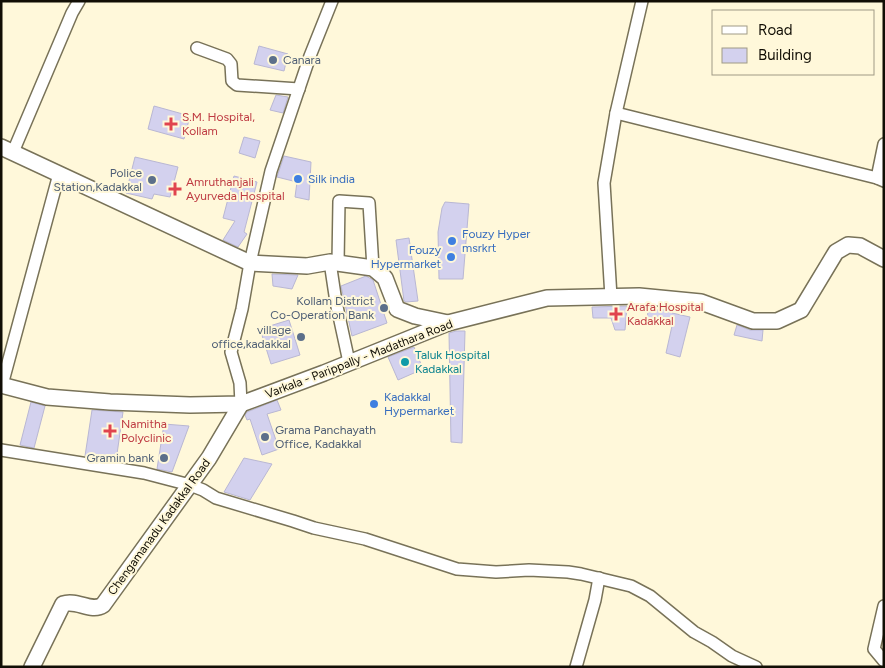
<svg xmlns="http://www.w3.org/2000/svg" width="885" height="668" viewBox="0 0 885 668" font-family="Figtree,sans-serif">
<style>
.building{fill:#d3d1ee;stroke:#b9b7d3}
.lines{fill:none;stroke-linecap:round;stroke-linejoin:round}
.minor-casing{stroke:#787258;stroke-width:14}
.major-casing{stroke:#787258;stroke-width:18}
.minor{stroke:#fff;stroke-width:11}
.major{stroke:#fff;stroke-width:15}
.service-dot{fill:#5c6f8a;stroke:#fff8da;stroke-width:2}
.health-dot{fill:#e0444e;stroke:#fff8da;stroke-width:2}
.shop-dot{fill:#3f7fe0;stroke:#fff8da;stroke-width:2}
.culture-dot{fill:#0f9aa8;stroke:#fff8da;stroke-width:2}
.labels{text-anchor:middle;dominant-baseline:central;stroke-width:4;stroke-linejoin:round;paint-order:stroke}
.service-label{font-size:12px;fill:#4e5e75;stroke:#fff8da;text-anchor:end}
.health-label{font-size:12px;fill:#be3a42;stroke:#fff8da;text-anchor:start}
.shop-label{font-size:12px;fill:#366cbe;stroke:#fff8da;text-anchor:start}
.culture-label{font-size:12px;fill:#0d838f;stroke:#fff8da;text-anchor:start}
.street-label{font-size:12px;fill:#110e05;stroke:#fff8da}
</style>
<rect width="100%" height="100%" fill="#fff8da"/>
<!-- building -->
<g class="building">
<polygon points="259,46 288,54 284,71 254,64"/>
<polygon points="276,95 288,97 283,113 270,110"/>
<polygon points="154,106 190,116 184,139 148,129"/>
<polygon points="244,137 260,141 255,158 239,153"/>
<polygon points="284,156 311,162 309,200 295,197 297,182 277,177"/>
<polygon points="135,157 178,167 170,197 154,194 152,199 126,193"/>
<polygon points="234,176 257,182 244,232 247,234 238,247 223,240 235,221 223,218"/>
<polygon points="445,202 469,204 463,279 439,279 438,232 442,208"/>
<polygon points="409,238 418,301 406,302 404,301 396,240"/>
<polygon points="272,274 298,275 292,289 273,286"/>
<polygon points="366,276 373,280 387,323 352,336 341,286"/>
<polygon points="627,306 625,330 615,330 611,318 593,318 592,307"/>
<polygon points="648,310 673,310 672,313 690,317 680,357 666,353 672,326 647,323"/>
<polygon points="289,320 300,355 271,364 260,329"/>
<polygon points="737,325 750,330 763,330 762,341 734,335"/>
<polygon points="456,331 465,331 462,443 451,442 449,333"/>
<polygon points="414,347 423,369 398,380 388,357"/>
<polygon points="277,400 281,410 267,414 279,449 262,455 250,419 247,420 245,415 247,412"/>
<polygon points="31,402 45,406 34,448 20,445"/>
<polygon points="92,410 123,412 116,461 85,456"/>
<polygon points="164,424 189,426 172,472 157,469"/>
<polygon points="244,458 272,464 250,500 224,492"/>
</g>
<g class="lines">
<defs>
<g id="minor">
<polyline points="197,48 227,59 231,64 232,81 237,85 299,89"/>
<polyline points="616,113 877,178 884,181"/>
<polyline points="13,152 72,13 79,1"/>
<polyline points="877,178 884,144"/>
<polyline points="330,262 336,302 349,362"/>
<polyline points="338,263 339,201 369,203 373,268"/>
<polyline points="611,297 604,183 616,113 642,1"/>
<polyline points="2,385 59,174"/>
<polyline points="241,404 240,383 231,352 242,309 250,263 271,171 310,56 332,1"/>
<polyline points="1,450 144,473 190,485 203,490 216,498 293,521 314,528 365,539 457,569 496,572 529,570 568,572 581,574 631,586 650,596 694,632 712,642 732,656 756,667"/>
<polyline points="884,606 874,649 884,661"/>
<polyline points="576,667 595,600 599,578"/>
</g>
<g id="major">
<polyline points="1,147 250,263 307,266 330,262 373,268 385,278 397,309 415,316 448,323"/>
<polyline points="1,385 47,397 110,402 190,405 241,404 324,373 448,323 547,298 639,296 701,302 753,321 777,321 801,310 836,252 848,245 860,246 884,259"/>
<path d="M32,667L63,604C77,599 91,613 103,605L209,458L241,404"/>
</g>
</defs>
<!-- minor casing -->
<use href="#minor" class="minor-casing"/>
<!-- major casing -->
<use href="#major" class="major-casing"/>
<!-- minor -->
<use href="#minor" class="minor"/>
<!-- major -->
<use href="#major" class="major"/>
</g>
<!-- markers -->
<g class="service-dot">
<circle cx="273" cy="60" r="5"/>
<circle cx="152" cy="180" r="5"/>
<circle cx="384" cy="308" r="5"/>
<circle cx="301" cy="337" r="5"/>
<circle cx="265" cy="437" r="5"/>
<circle cx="164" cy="458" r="5"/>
</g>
<g class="health-dot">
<path d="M168.5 116.5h5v5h5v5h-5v5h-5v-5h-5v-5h5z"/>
<path d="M172.5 181.5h5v5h5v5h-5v5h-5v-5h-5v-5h5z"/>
<path d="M613.5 306.5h5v5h5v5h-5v5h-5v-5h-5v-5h5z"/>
<path d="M107.5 423.5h5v5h5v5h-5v5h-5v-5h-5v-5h5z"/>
</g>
<g class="shop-dot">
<circle cx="298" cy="179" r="5"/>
<circle cx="452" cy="241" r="5"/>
<circle cx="451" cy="257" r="5"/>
<circle cx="374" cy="404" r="5"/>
</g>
<circle class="culture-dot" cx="405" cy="362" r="5"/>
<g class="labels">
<!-- service labels -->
<g class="service-label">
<text x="283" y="60" text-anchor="start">Canara</text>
<text x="142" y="173">Police<tspan x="142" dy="14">Station,Kadakkal</tspan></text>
<text x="374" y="301">Kollam District<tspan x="374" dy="14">Co-Operation Bank</tspan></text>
<text x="291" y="330">village<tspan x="291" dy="14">office,kadakkal</tspan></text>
<text x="275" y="430" text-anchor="start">Grama Panchayath<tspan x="275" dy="14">Office, Kadakkal</tspan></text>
<text x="154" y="458">Gramin bank</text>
</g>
<!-- health labels -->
<g class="health-label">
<text x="182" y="117">S.M. Hospital,<tspan x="182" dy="14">Kollam</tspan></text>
<text x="186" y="182">Amruthanjali<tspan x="186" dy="14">Ayurveda Hospital</tspan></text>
<text x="627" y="307">Arafa Hospital<tspan x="627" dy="14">Kadakkal</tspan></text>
<text x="121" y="424">Namitha<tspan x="121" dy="14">Polyclinic</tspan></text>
</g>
<!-- shop labels -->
<g class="shop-label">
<text x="308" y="179">Silk india</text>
<text x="462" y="234">Fouzy Hyper<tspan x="462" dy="14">msrkrt</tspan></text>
<text x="441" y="250" text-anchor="end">Fouzy<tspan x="441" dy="14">Hypermarket</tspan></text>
<text x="384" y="397">Kadakkal<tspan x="384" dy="14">Hypermarket</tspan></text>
</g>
<!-- culture labels -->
<g class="culture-label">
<text x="415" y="355">Taluk Hospital<tspan x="415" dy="14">Kadakkal</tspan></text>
</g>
<!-- street labels -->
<g class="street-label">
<text transform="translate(359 359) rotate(-21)">Varkala - Parippally - Madathara Road</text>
<text transform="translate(159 527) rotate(-54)">Chengamanadu Kadakkal Road</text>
</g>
</g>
<!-- border -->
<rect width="885" height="668" fill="none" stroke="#110e05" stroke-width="5"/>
<!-- legend -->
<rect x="712" y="10" width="162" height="65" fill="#fff8da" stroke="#a09a85"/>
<rect x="722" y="26" width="25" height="8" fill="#ffffff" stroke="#a09a85"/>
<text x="758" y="35" font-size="15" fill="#110e05">Road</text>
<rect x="722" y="48" width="25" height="15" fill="#d3d1ee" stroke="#a09a85"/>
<text x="758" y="60" font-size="15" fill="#110e05">Building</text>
</svg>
